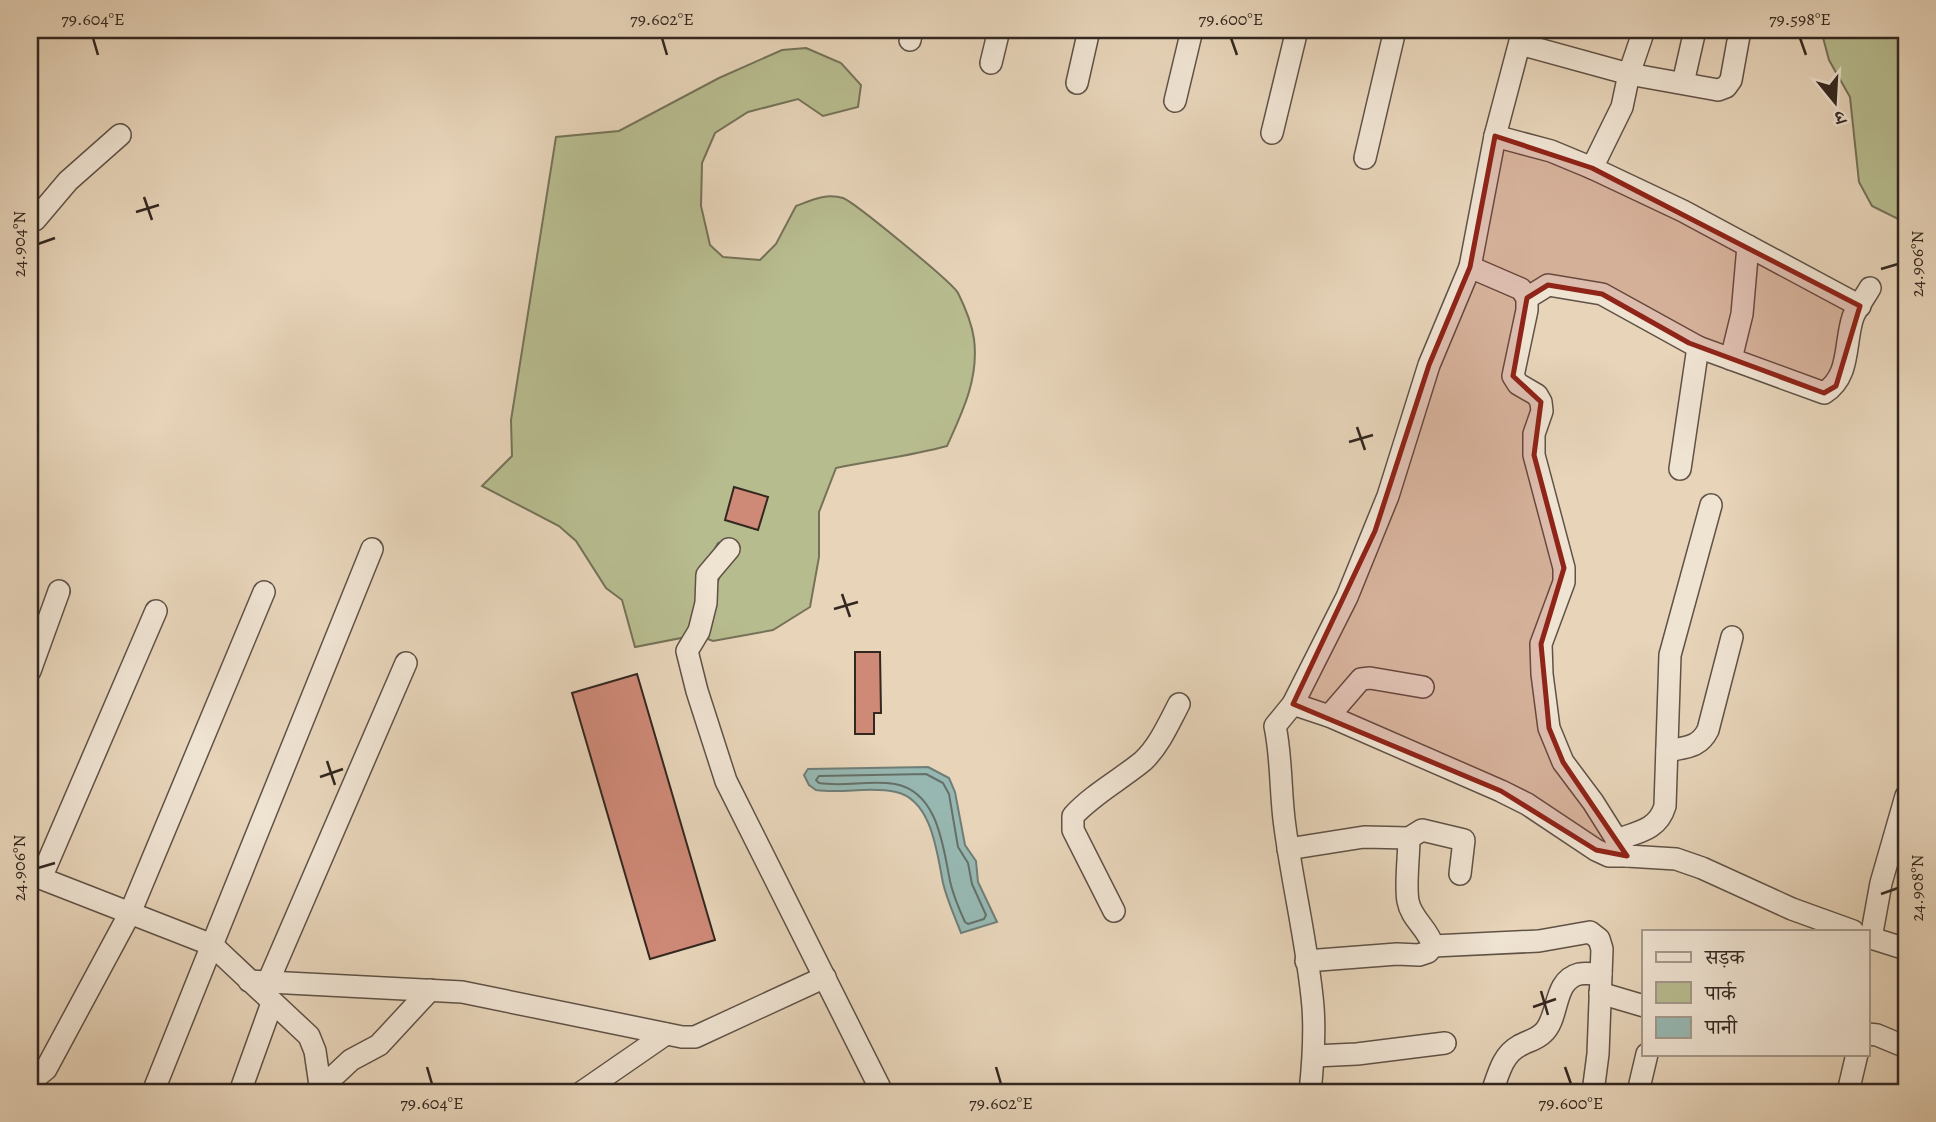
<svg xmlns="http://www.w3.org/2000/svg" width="1936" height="1122" viewBox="0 0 1936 1122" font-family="Alegreya,'Noto Serif Devanagari',serif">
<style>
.green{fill:#b7bc8f;stroke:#757258;stroke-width:2}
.water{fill:#97b8b2;stroke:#6f7e78;stroke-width:2}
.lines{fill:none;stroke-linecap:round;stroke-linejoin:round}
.shore{stroke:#657069;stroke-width:2}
.building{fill:#ce8977;stroke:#332720;stroke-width:2}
.minor-casing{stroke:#605246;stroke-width:24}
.minor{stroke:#efe3d2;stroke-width:21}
.marked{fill:#8f2418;fill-opacity:0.2;stroke:#8f2418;stroke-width:5;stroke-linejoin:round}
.ticks{fill:none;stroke:#332720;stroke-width:2.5}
.neatline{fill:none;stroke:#332720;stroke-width:2.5}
.ticks-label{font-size:18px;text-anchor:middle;fill:#332720}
</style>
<rect width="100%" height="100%" fill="#e7d4b9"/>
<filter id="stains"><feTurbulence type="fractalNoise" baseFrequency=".00286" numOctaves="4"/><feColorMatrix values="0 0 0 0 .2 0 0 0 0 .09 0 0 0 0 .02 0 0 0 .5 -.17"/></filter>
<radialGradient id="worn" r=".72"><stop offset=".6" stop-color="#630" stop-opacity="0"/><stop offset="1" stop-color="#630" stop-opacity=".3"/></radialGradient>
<!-- green -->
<g class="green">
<polygon points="1821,30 1906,30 1906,223 1872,206 1859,182 1850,97 1829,60"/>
<path d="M806,48L841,63L861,85L858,107L823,116L798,99L748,112L715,133L702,163L701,206L710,245L723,257L760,260L776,244L796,206C812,200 826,193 843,198C854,202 953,283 958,293C964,305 972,325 974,339C979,378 963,411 947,446C911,456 874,460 836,468L819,512V557L810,607L773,630L713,641L708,639L717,584L733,541L718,543C701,571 699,607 686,637L635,647L622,600L606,588L576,541L559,526L482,486L512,456L511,420L556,137L619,131L719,78L782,50Z"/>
</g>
<!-- water -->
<path class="water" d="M928,767L949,778L955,792L965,845L976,861L978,882L997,922L961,933C955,917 947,900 943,883C937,853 932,800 896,792C869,786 843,794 816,790L809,785L804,775L808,769Z"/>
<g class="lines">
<!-- shore -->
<path class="shore" d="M926,774L943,783L949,794L958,847L968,863L972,884L986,915L984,919L968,924L965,922C959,909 953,895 950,881C943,846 938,792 895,784C869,780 844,787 819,783L816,780L819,776Z"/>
</g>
<!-- building -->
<g class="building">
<polygon points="734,487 768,497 758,530 725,520"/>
<polygon points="855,652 880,652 881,713 874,713 874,734 855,734"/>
<polygon points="637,674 715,940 650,959 572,693"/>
</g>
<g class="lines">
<defs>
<g id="minor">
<polyline points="910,40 912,30"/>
<polyline points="1520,44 1629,74 1718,90 1726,87 1731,80 1740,30"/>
<polyline points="991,63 999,30"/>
<polyline points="1077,83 1089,30"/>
<polyline points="1683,83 1695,30"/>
<polyline points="1175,101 1192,30"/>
<polyline points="1272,133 1297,30"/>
<polyline points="1495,136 1551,151 1592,168 1683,211 1860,306"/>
<polyline points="1365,158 1395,30"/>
<polyline points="1592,168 1622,107 1629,74 1644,30"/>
<polyline points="30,221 35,220 68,181 120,135"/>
<polyline points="1470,267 1521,289 1527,298 1527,310 1513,376 1518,384 1537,395 1541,402 1542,411 1534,434 1534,455 1564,568 1564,582 1541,644 1542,674 1549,728 1563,762 1593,802 1627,856 1676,859 1702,868 1792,909 1853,931"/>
<polyline points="1527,298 1548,285 1602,294 1698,347 1680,469"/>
<path d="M1698,347L1824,393C1851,376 1844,344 1853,317C1857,307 1865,297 1870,288"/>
<polyline points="1731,359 1742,314 1748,246"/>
<polyline points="729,549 707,575 706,603 699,631 687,651 697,691 726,781 882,1092"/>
<polyline points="30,671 59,591"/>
<polyline points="1293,704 1329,716 1501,791 1527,804 1596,850 1609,856 1627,856"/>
<polyline points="1329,716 1361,679 1370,678 1423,687"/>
<path d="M1667,751C1686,747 1699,748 1708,730L1732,637"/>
<path d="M1616,840C1638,832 1658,830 1665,806L1670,655L1711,505"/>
<polyline points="1288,849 1364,837 1409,838 1422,830 1464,840 1460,874"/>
<polyline points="30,874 212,945 372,549"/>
<polyline points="41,878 156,611"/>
<path d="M1114,911L1073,830V816C1093,794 1120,780 1143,761C1159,746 1169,723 1179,704"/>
<polyline points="1868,937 1906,949"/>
<polyline points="1871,938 1881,883 1906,796"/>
<polyline points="1433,946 1539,941 1590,932 1599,939 1602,949 1598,1054 1593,1092"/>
<path d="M1306,961L1397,954L1419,955L1428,952L1433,946C1428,928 1411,919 1408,901C1405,885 1409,856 1409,838"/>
<polyline points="249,981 462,992 682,1037 695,1037 825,977"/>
<polyline points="268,982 406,663"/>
<polyline points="1600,993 1644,1006"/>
<polyline points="1868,1034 1877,1035 1906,1047"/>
<polyline points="1314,1056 1357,1054 1445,1043"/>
<polyline points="30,1079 35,1078 46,1069 130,913 264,592"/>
<polyline points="321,1088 351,1060 379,1045 430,990"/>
<polyline points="153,1092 212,945 309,1036 315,1051 321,1092"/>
<polyline points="240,1092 272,1003"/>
<polyline points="582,1092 666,1034"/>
<path d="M1310,1092C1313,1064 1315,1035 1313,1007C1308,947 1293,887 1285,827C1280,793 1282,759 1275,726L1293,704L1347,597L1388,496L1429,365L1470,267L1495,136L1523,30"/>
<path d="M1492,1092C1498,1076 1502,1055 1519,1046C1527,1041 1536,1040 1543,1033C1560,1018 1552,981 1579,974C1585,973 1594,974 1601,974"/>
<polyline points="1638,1092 1647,1054"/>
<polyline points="1848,1092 1857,1054"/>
</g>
</defs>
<!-- minor casing -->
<use href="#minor" class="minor-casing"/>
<!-- minor -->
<use href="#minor" class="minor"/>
</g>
<!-- marked area -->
<path class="marked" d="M1495,136L1592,168L1860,306L1836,386L1824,393L1689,343L1602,294L1548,285L1527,298L1513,376L1541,402L1534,455L1564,568L1541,644L1549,728L1563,762L1627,856L1596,850L1501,791L1293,704L1375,531L1429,365L1470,267Z"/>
<!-- ticks -->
<path class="ticks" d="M93,38L98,55M662,38L667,55M1231,38L1237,55M1800,38L1806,55M144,197L152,220M136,212L159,205M38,244L55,238M1881,269L1898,264M1357,427L1365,450M1349,442L1373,435M842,594L850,617M834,609L858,602M327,761L335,785M320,777L343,769M38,868L55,863M1881,894L1898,888M1541,991L1548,1015M1533,1007L1556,999M427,1067L432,1084M996,1067L1001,1084M1565,1067L1571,1084"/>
<!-- margin -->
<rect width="1936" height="1122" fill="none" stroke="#e7d4b9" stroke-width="77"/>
<!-- legend -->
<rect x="1642" y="930" width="228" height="126" fill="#efe3d2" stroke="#a4988b" stroke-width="2"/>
<rect x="1656" y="952" width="35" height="10" fill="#efe3d2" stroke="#a4988b" stroke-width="2"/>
<text x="1705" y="964" font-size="21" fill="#332720">सड़क</text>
<rect x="1656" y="982" width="35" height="21" fill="#b7bc8f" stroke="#a4988b" stroke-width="2"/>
<text x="1705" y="1000" font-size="21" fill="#332720">पार्क</text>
<rect x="1656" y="1017" width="35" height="21" fill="#97b8b2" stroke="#a4988b" stroke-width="2"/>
<text x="1705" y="1034" font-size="21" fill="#332720">पानी</text>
<!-- north arrow -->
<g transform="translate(1835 102) rotate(162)" stroke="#efe3d2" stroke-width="5" paint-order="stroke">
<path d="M0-5L12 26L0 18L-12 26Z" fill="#332720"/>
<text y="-10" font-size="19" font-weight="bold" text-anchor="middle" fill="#332720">उ</text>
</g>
<rect x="38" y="38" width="1860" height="1046" class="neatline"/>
<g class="ticks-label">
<text x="93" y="25">79.604°E</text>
<text x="662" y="25">79.602°E</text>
<text x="1231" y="25">79.600°E</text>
<text x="1800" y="25">79.598°E</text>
<text transform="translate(19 244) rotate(-90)" y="6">24.904°N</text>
<text transform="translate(1917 264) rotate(-90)" y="6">24.906°N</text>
<text transform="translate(19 868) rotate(-90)" y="6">24.906°N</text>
<text transform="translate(1917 888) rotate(-90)" y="6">24.908°N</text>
<text x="432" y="1109">79.604°E</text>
<text x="1001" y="1109">79.602°E</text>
<text x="1571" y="1109">79.600°E</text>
</g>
<rect width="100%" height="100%" filter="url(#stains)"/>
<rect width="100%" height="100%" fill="url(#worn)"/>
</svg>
